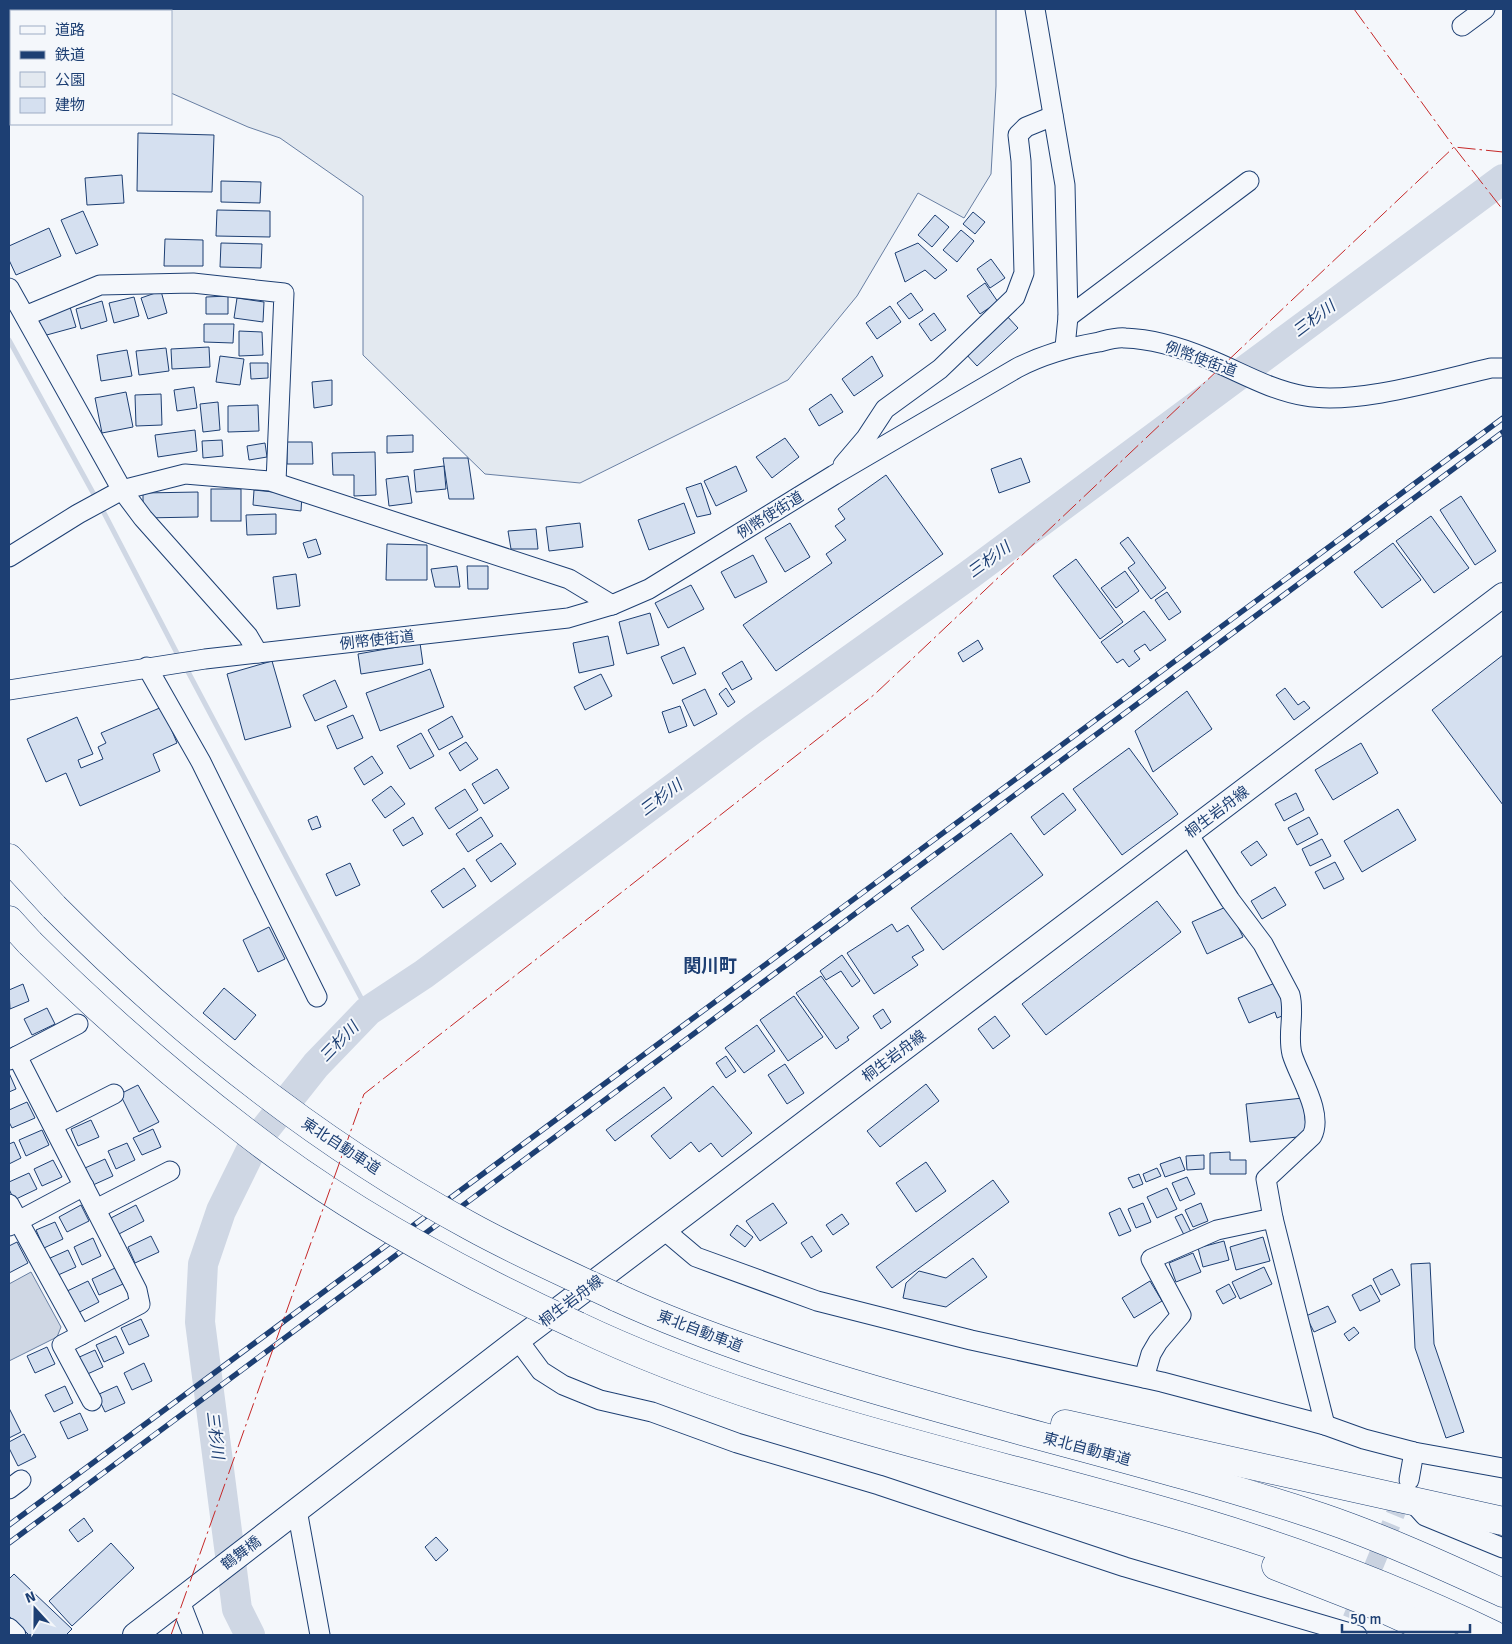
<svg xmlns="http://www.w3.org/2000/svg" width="1512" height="1644" viewBox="0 0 1512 1644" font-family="Signika,'Noto Sans JP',sans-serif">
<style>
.green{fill:#e3e9f0;stroke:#687fa3}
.water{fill:#cfd7e4;stroke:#687fa3}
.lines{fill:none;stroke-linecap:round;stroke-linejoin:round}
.stream{stroke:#cfd7e4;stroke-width:5}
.river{stroke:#cfd7e4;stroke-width:30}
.building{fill:#d5e0f0;stroke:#1d3f73}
.minor-tunnel{stroke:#c9d2e0;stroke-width:19;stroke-dasharray:19 9;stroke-linecap:butt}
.minor-casing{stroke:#1d3f73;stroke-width:21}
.major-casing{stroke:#1d3f73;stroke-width:26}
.highway-casing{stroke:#1d3f73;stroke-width:29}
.minor{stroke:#f4f7fb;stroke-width:19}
.major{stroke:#f4f7fb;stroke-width:24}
.highway{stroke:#f4f7fb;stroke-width:28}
.rail-casing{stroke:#1d3f73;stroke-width:5.5}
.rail{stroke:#f4f7fb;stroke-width:4;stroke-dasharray:11;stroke-linecap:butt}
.highway-bridge-casing{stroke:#1d3f73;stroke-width:29;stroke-linecap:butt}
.highway-bridge{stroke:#f4f7fb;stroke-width:28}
.power{stroke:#c62828;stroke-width:1;stroke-dasharray:18 4 2.5 4;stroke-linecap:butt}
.labels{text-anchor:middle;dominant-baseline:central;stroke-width:4;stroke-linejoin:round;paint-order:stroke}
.street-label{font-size:15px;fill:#1d3f73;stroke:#f4f7fb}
.water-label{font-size:16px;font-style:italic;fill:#1d3f73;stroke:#f4f7fb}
.quarter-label{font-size:18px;font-weight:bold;fill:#1d3f73;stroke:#f4f7fb}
</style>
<rect width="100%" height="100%" fill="#f4f7fb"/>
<!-- green -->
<polygon class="green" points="117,9 996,9 996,86 991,174 964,218 918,193 857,296 788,380 580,483 485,474 363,355 363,196 280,138 248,127 171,93 171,11 117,11"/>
<!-- water -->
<polygon class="water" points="31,1272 61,1327 57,1337 9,1361 9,1284"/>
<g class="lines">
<!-- stream -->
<g class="stream">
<polyline points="9,340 97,500"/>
<polyline points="101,507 180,659"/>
<polyline points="185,666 368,1011"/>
</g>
<!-- river -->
<polyline class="river" points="250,1635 237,1609 200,1322 203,1264 221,1211 255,1142 316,1065 368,1011 424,974 753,729 969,575 1503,179"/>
</g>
<!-- building -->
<g class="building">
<polygon points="138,133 214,135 212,192 137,191"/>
<polygon points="122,175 124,203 87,205 85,178"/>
<polygon points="221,181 261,182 260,203 221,202"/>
<polygon points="217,210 270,211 270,237 216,236"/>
<polygon points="83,211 98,245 76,254 61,220"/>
<polygon points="973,212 985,222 975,234 963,224"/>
<polygon points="935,215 949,227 932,247 918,235"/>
<polygon points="49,228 61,256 16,275 9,260 9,246"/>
<polygon points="961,230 974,241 957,262 943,250"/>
<polygon points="165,239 203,240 203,266 164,266"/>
<polygon points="221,243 262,244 261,268 220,267"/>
<polygon points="918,243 947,270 935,279 925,270 905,282 895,253"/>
<polygon points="991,259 1005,278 990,288 977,269"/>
<polygon points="985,283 998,302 980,314 967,296"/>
<polygon points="161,291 167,313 148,319 141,298"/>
<polygon points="911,293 923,310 909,319 897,303"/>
<polygon points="228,296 228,314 206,314 206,297"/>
<polygon points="134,297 139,316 114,323 109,303"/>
<polygon points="237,298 264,302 263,322 234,318"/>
<polygon points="102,301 107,321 81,329 76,309"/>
<polygon points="890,306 901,322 877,339 866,323"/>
<polygon points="70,307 76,327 43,336 37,317"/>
<polygon points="934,313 946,330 931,341 919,324"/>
<polygon points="1006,315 1018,328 977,366 965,353"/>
<polygon points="204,324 234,324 233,343 204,342"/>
<polygon points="239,331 262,332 263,355 239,356"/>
<polygon points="209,347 210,367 172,369 171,349"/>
<polygon points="166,348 169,371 139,375 136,351"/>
<polygon points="127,350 132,376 101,381 97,355"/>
<polygon points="220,356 244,359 240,385 216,382"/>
<polygon points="872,356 883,376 854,396 842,379"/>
<polygon points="250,363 268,363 268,378 251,379"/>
<polygon points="332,380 332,405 314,408 312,382"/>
<polygon points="194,387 197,408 177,411 174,390"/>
<polygon points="126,392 133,427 102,433 95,398"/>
<polygon points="161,394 162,425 136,426 135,395"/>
<polygon points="831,394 843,412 819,426 809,409"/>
<polygon points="218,402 220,430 203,432 200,404"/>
<polygon points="258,405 259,431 228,432 228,406"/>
<polygon points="195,430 197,451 158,457 155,435"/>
<polygon points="413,435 413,452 387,453 387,436"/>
<polygon points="785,438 799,457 772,478 756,457"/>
<polygon points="222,440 223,456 203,458 202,441"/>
<polygon points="287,442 312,442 313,464 287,464"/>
<polygon points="265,443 267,457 249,460 247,446"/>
<polygon points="375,452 376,495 354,496 354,475 333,475 332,453"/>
<polygon points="443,458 468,458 474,499 449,499"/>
<polygon points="1021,458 1030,482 999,493 991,469"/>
<polygon points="444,466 446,489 416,492 414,470"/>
<polygon points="736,466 747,491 716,506 704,481"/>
<polygon points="886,475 943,554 776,671 743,625 832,563 826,554 846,540 835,526 845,519 838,509"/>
<polygon points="408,476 412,503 389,506 386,479"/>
<polygon points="701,483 711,514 697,517 686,488"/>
<rect x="211" y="489" width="30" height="32"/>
<polygon points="254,490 302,495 301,511 253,505"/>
<polygon points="198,492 198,517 143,518 143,493"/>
<polygon points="1461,496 1496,551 1475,565 1440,510"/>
<polygon points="684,503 695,533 649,550 638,520"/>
<polygon points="276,514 276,534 247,535 246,515"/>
<polygon points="1431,516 1469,568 1434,593 1396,541"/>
<polygon points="580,523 583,547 549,551 546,527"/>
<polygon points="790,523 810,557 785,572 765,538"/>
<polygon points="536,529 538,549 511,549 508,531"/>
<polygon points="1128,537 1166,588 1151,599 1128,568 1135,563 1120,543"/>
<polygon points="316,539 321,554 308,558 303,543"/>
<polygon points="1393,543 1421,580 1382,608 1354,572"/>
<polygon points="387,544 427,545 427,580 386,580"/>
<polygon points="753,555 767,582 735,598 721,572"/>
<polygon points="1076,559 1123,622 1100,639 1053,576"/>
<polygon points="457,566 460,587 435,587 431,569"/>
<polygon points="467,566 488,566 488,589 468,589"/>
<polygon points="1125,571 1139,591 1116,608 1101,588"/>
<polygon points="296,574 300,606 277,609 273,577"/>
<polygon points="691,585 704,609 668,628 655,603"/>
<polygon points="1167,592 1181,612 1169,620 1155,600"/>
<polygon points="1144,611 1166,640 1150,651 1145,644 1134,651 1140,659 1129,667 1123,659 1117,663 1101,642"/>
<polygon points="650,613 659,645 627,654 619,622"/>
<polygon points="608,636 614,665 579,673 573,643"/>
<polygon points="978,640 983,649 963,662 958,653"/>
<polygon points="420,643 423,664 361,674 358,654"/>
<polygon points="684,647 696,674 673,684 661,657"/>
<polygon points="1503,655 1503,805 1432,710"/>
<polygon points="272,661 291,727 245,740 227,674"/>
<polygon points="742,661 752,679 732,690 722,673"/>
<polygon points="430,669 444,707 380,731 366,693"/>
<polygon points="601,674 612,696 585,710 574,687"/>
<polygon points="335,680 347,707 315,721 303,695"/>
<polygon points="726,688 735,702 728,707 719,694"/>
<polygon points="1285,688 1298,705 1304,701 1310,708 1294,720 1276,695"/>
<polygon points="705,689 717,714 694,726 682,700"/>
<polygon points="1187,691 1212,729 1153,772 1135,731"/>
<polygon points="680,706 687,726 669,733 662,712"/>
<polygon points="162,707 177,743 153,754 160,771 80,806 66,773 46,782 27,739 77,717 93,754 78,760 81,768 103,759 98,747 106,743 101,733"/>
<polygon points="353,715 363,738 337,749 327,726"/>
<polygon points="452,716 463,737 439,750 428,730"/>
<polygon points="421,733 434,756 410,769 397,746"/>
<polygon points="466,742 478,759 460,771 449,753"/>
<polygon points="1361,743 1378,773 1333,800 1315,770"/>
<polygon points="1129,748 1178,814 1122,855 1073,789"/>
<polygon points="372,756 383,773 364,785 354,768"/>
<polygon points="497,769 509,788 484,804 472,784"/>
<polygon points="391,786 405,804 385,818 372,800"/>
<polygon points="465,789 478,810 449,829 435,808"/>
<polygon points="1063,793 1076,810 1044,835 1031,817"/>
<polygon points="1296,793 1304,810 1284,821 1275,804"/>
<polygon points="1398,809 1416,840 1362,872 1344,841"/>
<polygon points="317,816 321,827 312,830 308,820"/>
<polygon points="413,817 423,834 403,846 393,830"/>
<polygon points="481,817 493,836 468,852 456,834"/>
<polygon points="1309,817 1318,834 1297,845 1288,828"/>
<polygon points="1011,833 1043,875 943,950 911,908"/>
<polygon points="1322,839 1331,856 1310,866 1302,849"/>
<polygon points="1257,841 1267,855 1251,866 1241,852"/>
<polygon points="501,843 516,864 491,882 476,860"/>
<polygon points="1335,862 1344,879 1324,889 1315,872"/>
<polygon points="350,863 360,885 336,896 326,874"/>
<polygon points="464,868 476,886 443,908 431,891"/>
<polygon points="1275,887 1286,905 1262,919 1251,901"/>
<polygon points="1157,901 1181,932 1046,1035 1022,1004"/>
<polygon points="1228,906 1243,937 1207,954 1192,922"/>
<polygon points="892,924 897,932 908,925 924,950 912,957 918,965 874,994 847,953"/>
<polygon points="269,927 285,959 258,972 243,940"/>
<polygon points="842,955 860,981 852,987 841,971 826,980 820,971"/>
<polygon points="821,976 859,1028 847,1037 849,1040 836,1049 796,993"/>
<polygon points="1275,983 1287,1014 1277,1018 1275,1012 1249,1023 1238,998"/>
<polygon points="23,984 29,1001 10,1009 9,990"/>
<polygon points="224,988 256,1015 235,1040 203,1013"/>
<polygon points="794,996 823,1037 788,1061 760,1020"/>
<polygon points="47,1008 55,1024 32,1035 24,1019"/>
<polygon points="883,1009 891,1022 881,1029 873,1016"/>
<polygon points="995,1016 1010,1036 993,1049 978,1029"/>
<polygon points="757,1025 775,1051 744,1073 725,1048"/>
<polygon points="726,1056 736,1071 726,1078 716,1063"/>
<polygon points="785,1064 804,1093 787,1104 768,1075"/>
<polygon points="9,1073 16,1089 9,1092"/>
<polygon points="926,1084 939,1101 880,1147 867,1131"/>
<polygon points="138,1085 159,1122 139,1132 120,1094"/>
<polygon points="713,1086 752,1133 722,1157 711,1143 699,1152 691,1142 670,1159 651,1136"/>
<polygon points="664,1087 672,1098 615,1141 606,1130"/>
<polygon points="1303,1098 1307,1136 1250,1142 1246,1104"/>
<polygon points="27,1102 35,1118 12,1128 9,1122 9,1110"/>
<polygon points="91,1120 99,1137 78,1146 71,1129"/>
<polygon points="153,1129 161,1147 142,1155 133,1138"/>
<polygon points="42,1130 49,1145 26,1156 19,1140"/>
<polygon points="14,1142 21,1158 9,1164 9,1144"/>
<polygon points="127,1143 135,1160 116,1169 108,1151"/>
<polygon points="1230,1152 1230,1160 1246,1160 1246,1174 1210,1174 1210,1153"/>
<polygon points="1204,1155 1204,1169 1187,1170 1186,1156"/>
<polygon points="1180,1157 1185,1170 1165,1177 1160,1164"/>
<polygon points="105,1159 113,1176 93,1185 85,1168"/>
<polygon points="53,1160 62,1177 42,1186 34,1169"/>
<polygon points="926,1162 946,1191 916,1212 896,1183"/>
<polygon points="1157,1168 1161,1176 1146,1182 1143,1174"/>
<polygon points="29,1173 37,1189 14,1200 9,1189 9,1182"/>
<polygon points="1139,1174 1143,1184 1133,1188 1128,1178"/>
<polygon points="1187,1177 1195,1194 1180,1201 1172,1183"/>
<polygon points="993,1180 1009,1202 892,1288 876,1267"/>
<polygon points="1167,1188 1177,1209 1157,1218 1147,1197"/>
<polygon points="773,1203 787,1223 760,1241 746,1221"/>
<polygon points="1143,1203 1151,1222 1136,1228 1128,1209"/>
<polygon points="1201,1203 1208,1221 1193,1227 1185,1210"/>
<polygon points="81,1205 89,1221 67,1232 59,1217"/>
<polygon points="136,1205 144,1221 117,1235 109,1219"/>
<polygon points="1120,1208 1131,1231 1119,1236 1109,1213"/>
<polygon points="842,1214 849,1224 833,1235 826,1225"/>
<polygon points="1182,1214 1191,1232 1184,1235 1175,1217"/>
<polygon points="55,1222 63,1239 44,1248 36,1230"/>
<polygon points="737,1225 753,1237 745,1247 730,1235"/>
<polygon points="151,1236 159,1252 135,1263 128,1247"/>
<polygon points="812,1236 822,1251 811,1258 801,1243"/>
<polygon points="1263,1237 1270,1261 1236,1270 1230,1247"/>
<polygon points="93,1238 101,1256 82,1265 74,1247"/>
<polygon points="1224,1241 1229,1260 1203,1267 1198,1248"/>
<polygon points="17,1242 28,1263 9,1273 9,1246"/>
<polygon points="68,1250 76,1267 56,1276 48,1259"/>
<polygon points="1193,1253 1201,1272 1176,1282 1169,1263"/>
<polygon points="973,1258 987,1277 946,1307 903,1298 906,1283 919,1271 946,1278"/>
<polygon points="1430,1263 1434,1344 1464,1432 1446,1438 1415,1348 1411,1264"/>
<polygon points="1264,1267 1272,1284 1240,1299 1232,1282"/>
<polygon points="115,1268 123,1284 99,1295 92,1279"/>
<polygon points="1392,1269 1400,1285 1381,1295 1373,1279"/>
<polygon points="88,1281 99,1302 74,1315 63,1293"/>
<polygon points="1150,1281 1162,1301 1134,1318 1122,1298"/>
<polygon points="1229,1284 1236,1297 1223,1304 1216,1291"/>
<polygon points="1371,1285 1380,1301 1360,1311 1352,1295"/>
<polygon points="1328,1306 1336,1322 1314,1332 1306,1316"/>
<polygon points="141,1319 149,1336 129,1345 121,1328"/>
<polygon points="1354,1327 1359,1333 1349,1341 1344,1334"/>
<polygon points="116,1336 124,1353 104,1362 96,1345"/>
<polygon points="47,1347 55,1364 35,1373 27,1356"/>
<polygon points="95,1350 103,1367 83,1376 75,1359"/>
<polygon points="144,1363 152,1381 132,1390 124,1373"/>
<polygon points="65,1386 73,1403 54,1412 45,1395"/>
<polygon points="117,1386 125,1403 105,1412 97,1395"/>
<polygon points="9,1408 21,1432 9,1438"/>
<polygon points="80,1413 88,1430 68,1439 60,1422"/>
<polygon points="24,1434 36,1457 18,1466 9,1448 9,1442"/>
<polygon points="84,1518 93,1531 78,1542 69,1530"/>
<polygon points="436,1537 448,1550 436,1561 425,1547"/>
<polygon points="111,1543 134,1568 72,1626 49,1601"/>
<polygon points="14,1574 72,1629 66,1635 29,1635 9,1616 9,1579"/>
</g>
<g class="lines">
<!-- minor-tunnel -->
<polyline class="minor-tunnel" points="1352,1619 1406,1488"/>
<defs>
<g id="minor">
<polyline points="1035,9 1065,185 1068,317 1065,347"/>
<polyline points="1462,26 1485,9"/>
<polyline points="9,288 122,490 143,518 248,636 258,653"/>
<polyline points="25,316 100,285 193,283 284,293 276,482"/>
<polyline points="1068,317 1249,181"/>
<polyline points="843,465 866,438 885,409 940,369 1015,297 1024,273 1021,161 1018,135 1026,127 1053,116"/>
<polyline points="9,557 78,514 122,490 185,474 270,481 569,579 612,605"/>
<polyline points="147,667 201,762 317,997"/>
<path d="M9,690L205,659L568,618L612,605L649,589L834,475L1017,368C1044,354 1069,347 1099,342C1107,340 1117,337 1125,338C1152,339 1182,348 1206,358C1239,371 1269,390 1305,396C1357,405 1439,380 1491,368H1503"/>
<path d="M1188,834L1230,900L1263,944L1290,995C1295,1014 1287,1034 1292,1054C1298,1075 1324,1113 1312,1136L1266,1179L1273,1218L1325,1425"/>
<polyline points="17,1056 78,1024"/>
<polyline points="9,1060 17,1056 137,1290 140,1304 62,1345 92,1401"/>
<polyline points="53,1125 114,1094"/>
<polyline points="9,1204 81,1335"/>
<polyline points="96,1209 170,1171"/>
<polyline points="9,1226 84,1186"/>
<polyline points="664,1230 696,1257 817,1301 971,1340 1162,1382 1325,1425 1364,1439 1414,1452 1503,1468"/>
<polyline points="518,1340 541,1371 563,1385 600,1400 652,1412 737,1443 879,1485 1125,1567 1357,1635"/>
<polyline points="1144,1378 1151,1354 1158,1342 1181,1315 1151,1259 1217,1230 1273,1218"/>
<polyline points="1409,1480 1414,1452"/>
<polyline points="9,1489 21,1480"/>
<polyline points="1416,1506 1425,1516 1503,1548"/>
<polyline points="297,1510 320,1635"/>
<polyline points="179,1599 193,1635"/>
<polyline points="9,1628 16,1635"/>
</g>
<polyline id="major" points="135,1635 518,1340 1503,595"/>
<g id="highway">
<polyline points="9,858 54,907"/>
<polyline points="9,920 30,943"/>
<path d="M616,1297C679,1326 744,1349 810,1370C979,1424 1152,1461 1321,1517C1383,1538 1444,1566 1503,1593"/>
<path d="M578,1326C776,1420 996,1460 1204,1523C1304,1553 1401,1590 1494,1635"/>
<polyline points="1065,1424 1503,1521"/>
<polyline points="1276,1566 1368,1602 1441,1635"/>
</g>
</defs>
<!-- minor casing -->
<use href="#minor" class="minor-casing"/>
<!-- major casing -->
<use href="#major" class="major-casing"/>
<!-- highway casing -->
<use href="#highway" class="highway-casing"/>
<!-- minor -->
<use href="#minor" class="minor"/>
<!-- major -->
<use href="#major" class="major"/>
<!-- highway -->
<use href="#highway" class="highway"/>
<defs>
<g id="rail">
<polyline points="9,1525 1503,418"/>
<polyline points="9,1543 1503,432"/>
</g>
</defs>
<!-- rail casing -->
<use href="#rail" class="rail-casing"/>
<!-- rail -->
<use href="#rail" class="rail"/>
<defs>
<g id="highway-bridge">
<path d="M54,907C178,1032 315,1142 470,1226C517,1252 567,1274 616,1297"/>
<path d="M30,943C98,1010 170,1074 246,1132C347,1211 462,1273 578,1326"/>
</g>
</defs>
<!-- highway-bridge casing -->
<use href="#highway-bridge" class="highway-bridge-casing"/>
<!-- highway-bridge -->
<use href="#highway-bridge" class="highway-bridge"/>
<!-- power -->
<g class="power">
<polyline points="1354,9 1454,147 1503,210"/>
<polyline points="171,1635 364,1094 875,694 1454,147 1503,152"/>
</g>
</g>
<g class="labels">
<!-- street labels -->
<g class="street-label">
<text transform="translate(1201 359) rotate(20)">例幣使街道</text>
<text transform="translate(770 515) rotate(-32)">例幣使街道</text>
<text transform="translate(377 640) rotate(-6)">例幣使街道</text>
<text transform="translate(1217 812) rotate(-37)">桐生岩舟線</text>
<text transform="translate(894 1056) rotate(-37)">桐生岩舟線</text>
<text transform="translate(341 1146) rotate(33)">東北自動車道</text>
<text transform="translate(571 1301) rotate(-37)">桐生岩舟線</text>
<text transform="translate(700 1331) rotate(21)">東北自動車道</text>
<text transform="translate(1087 1449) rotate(15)">東北自動車道</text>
<text transform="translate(241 1553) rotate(-37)">鶴舞橋</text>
</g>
<!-- water labels -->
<g class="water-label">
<text transform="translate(1314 319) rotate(-37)">三杉川</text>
<text transform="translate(989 560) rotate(-36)">三杉川</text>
<text transform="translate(661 798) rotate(-37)">三杉川</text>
<text transform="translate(339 1042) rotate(-46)">三杉川</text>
<text transform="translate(215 1435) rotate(83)">三杉川</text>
</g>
<!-- quarter labels -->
<g class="quarter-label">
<text x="710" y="966">関川町</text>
</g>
</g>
<!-- border -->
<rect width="1512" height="1644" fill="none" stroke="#1d3f73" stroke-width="20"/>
<!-- legend -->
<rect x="10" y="10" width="162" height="115" fill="#f4f7fb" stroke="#9eadc5"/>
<rect x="20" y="26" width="25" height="8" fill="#f4f7fb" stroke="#9eadc5"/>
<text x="55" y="35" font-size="15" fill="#1d3f73">道路</text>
<rect x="20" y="51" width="25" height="8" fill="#1d3f73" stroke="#9eadc5"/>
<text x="55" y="60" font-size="15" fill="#1d3f73">鉄道</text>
<rect x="20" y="72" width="25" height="15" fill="#e3e9f0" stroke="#9eadc5"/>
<text x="55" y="85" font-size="15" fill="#1d3f73">公園</text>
<rect x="20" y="98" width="25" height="15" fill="#d5e0f0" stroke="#9eadc5"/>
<text x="55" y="110" font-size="15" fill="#1d3f73">建物</text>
<!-- north arrow -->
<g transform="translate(35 1609) rotate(339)" stroke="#f4f7fb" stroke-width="4" paint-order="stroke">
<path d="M0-4L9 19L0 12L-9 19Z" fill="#1d3f73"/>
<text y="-8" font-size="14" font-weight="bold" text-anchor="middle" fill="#1d3f73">N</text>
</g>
<!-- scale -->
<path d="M1342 1624v8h128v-8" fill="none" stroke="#1d3f73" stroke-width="2.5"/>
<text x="1350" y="1624" font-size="15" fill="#1d3f73" stroke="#f4f7fb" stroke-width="4" paint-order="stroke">50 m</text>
</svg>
